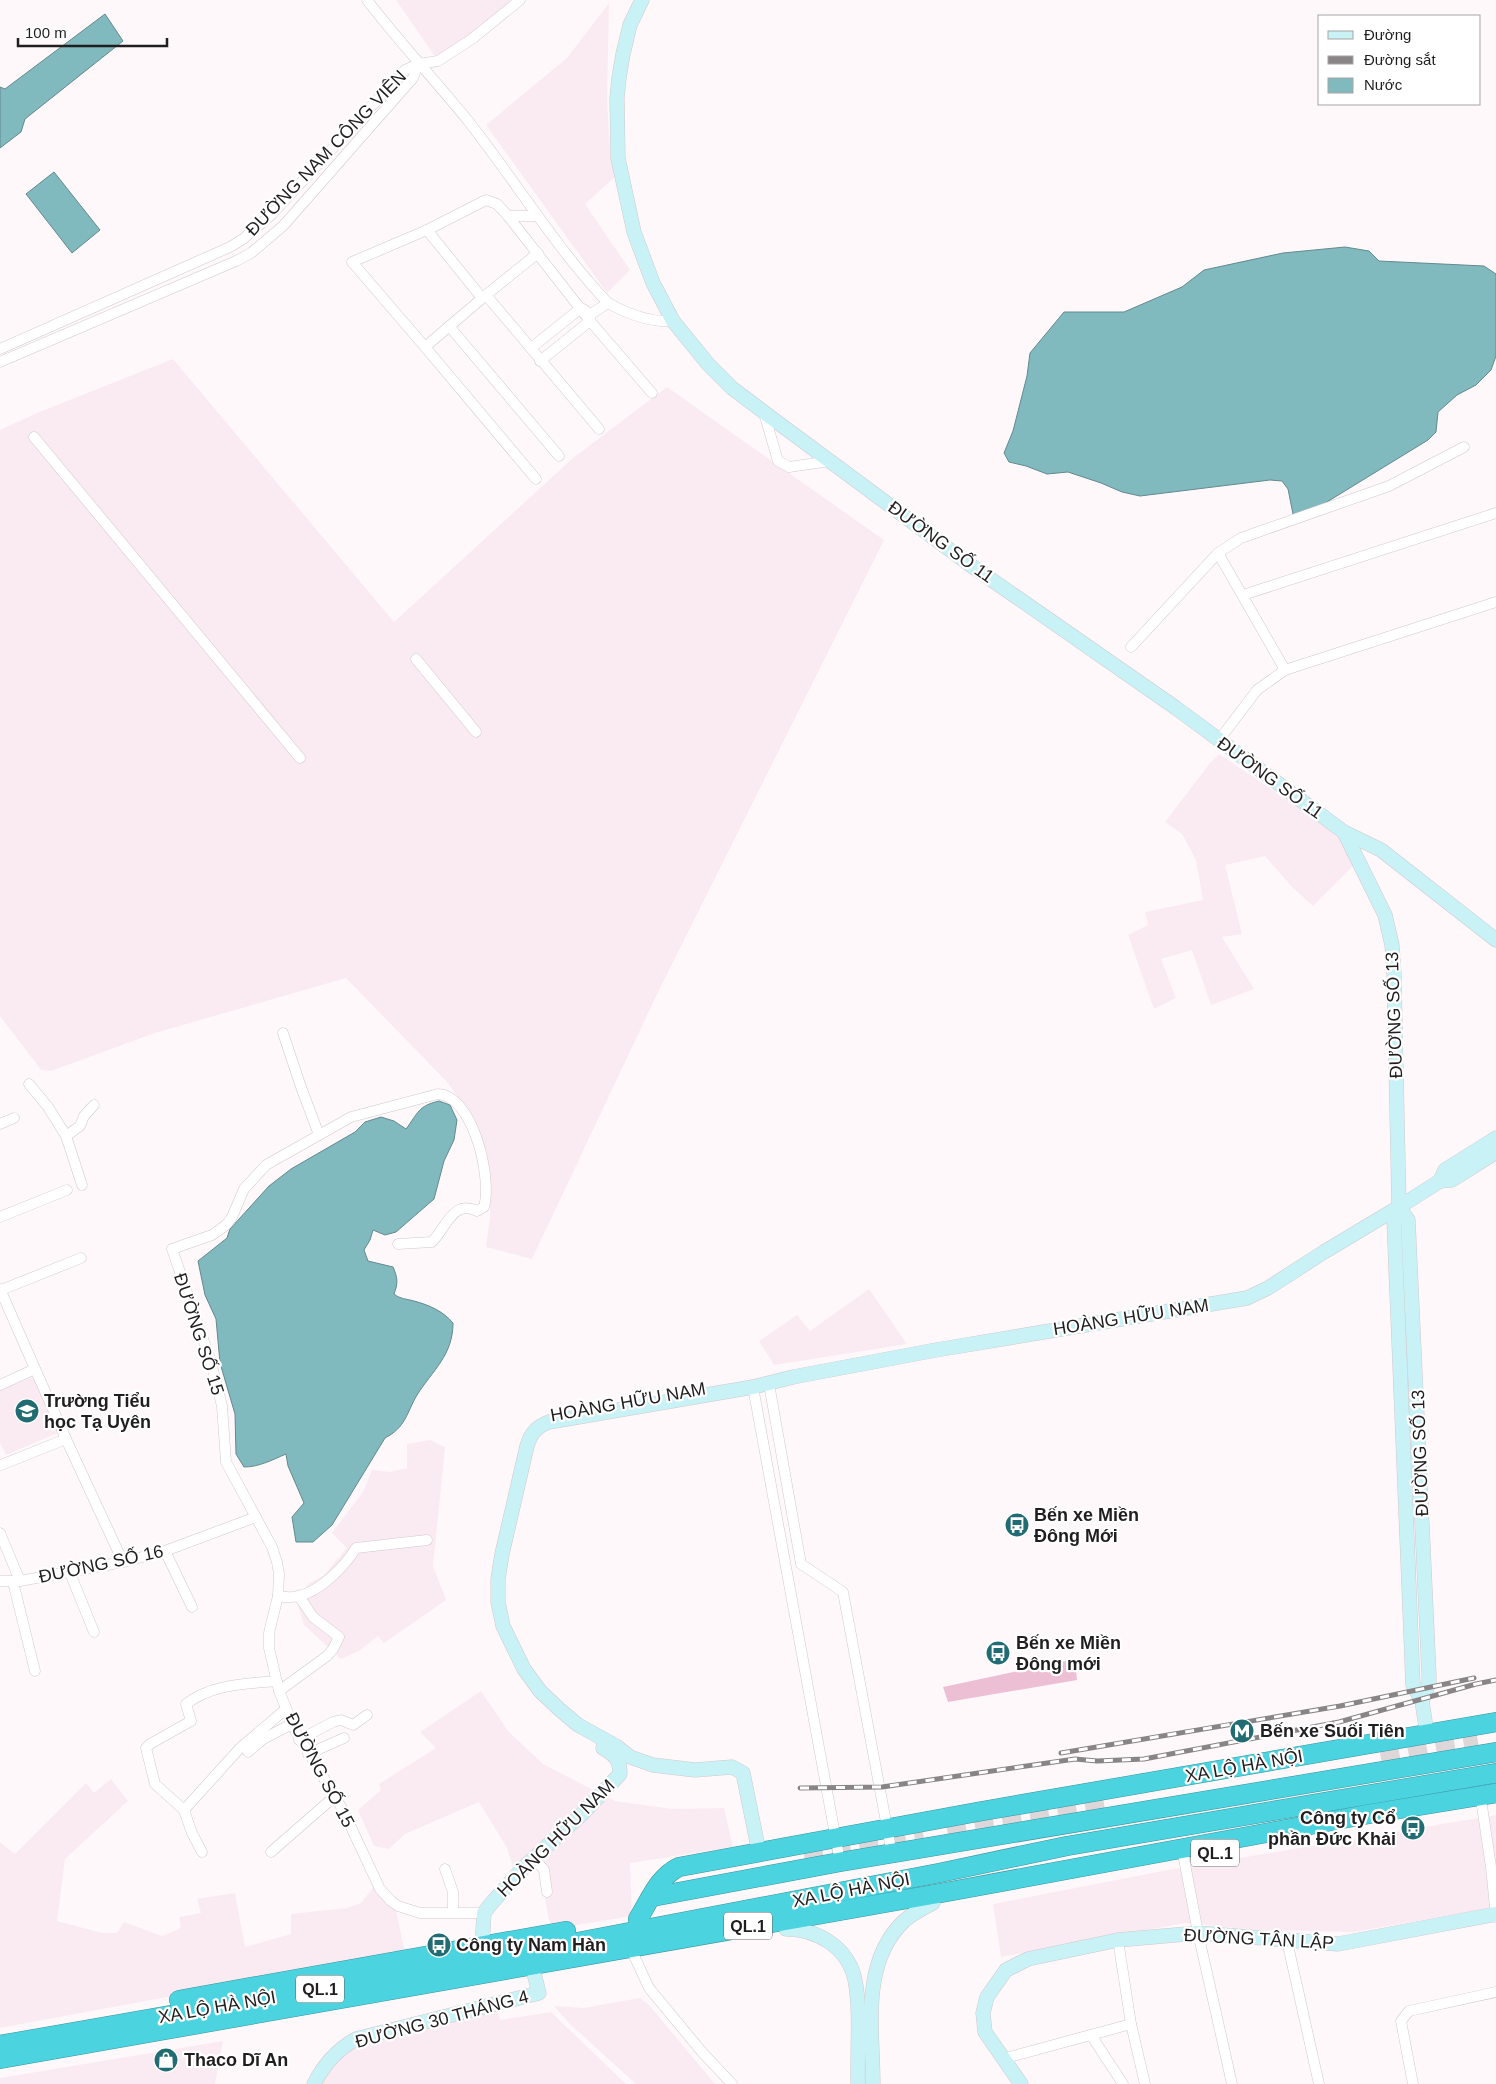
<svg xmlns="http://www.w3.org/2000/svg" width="1496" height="2084" viewBox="0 0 1496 2084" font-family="Helvetica,sans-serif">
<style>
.built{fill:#faebf2}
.green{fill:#ecbfd5}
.water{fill:#80b9be;stroke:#638a8e}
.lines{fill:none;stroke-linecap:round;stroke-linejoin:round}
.highway-tunnel{stroke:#ded7da;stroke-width:19;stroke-dasharray:19 9;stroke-linecap:butt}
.street-casing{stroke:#d0c9cc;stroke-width:11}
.secondary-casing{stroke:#d0c9cc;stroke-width:15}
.highway-casing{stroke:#3c949c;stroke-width:20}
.street{stroke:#fff;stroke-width:10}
.secondary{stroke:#c9f2f6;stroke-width:14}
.highway{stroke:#4bd3e0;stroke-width:19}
.rail-casing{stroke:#898587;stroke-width:5}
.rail{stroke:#fff;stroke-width:3;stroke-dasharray:9;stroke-linecap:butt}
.labels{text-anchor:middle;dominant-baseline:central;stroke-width:4.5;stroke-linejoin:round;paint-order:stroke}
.shield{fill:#fff;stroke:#636262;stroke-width:1}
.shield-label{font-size:16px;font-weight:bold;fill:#201e1f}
.street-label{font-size:18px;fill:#201e1f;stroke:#fff}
.poi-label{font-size:18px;font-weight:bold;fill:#201e1f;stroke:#fff;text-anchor:start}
</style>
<rect width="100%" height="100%" fill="#fff8fb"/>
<!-- built -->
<g class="built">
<polygon points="396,0 511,0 438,61"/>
<polygon points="609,3 607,99 610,152 615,177 585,204 630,270 607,293 486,125 567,58"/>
<polygon points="173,359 394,622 573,458 667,387 884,540 659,990 532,1259 486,1247 490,1218 490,1176 481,1146 459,1099 448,1083 346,978 155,1033 51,1071 41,1070 0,1016 0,430 37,413"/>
<polygon points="1219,754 1339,835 1355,864 1313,906 1292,887 1265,856 1225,865 1242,934 1222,937 1254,989 1211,1005 1192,950 1161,959 1176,998 1154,1009 1128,935 1148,925 1145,912 1203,900 1196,860 1182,834 1165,822 1210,763"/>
<polygon points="869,1289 907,1344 774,1365 759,1341 797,1315 810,1331"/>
<polygon points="38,1375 62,1431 6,1455 0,1443 0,1390"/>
<polygon points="430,1440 445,1447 433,1566 446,1600 384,1643 378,1636 359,1651 341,1659 304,1625 297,1603 308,1584 323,1576 347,1548 332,1533 363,1492 372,1470 390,1472 407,1468 407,1444"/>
<polygon points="481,1691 508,1731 543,1764 615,1801 672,1809 724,1808 733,1847 630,1863 632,1916 553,1929 549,1920 541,1877 536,1869 517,1881 507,1848 479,1802 405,1834 389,1849 374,1846 358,1810 381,1790 379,1784 436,1748 420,1732"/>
<polygon points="111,1779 128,1801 65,1859 57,1921 102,1933 117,1933 124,1922 162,1936 181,1928 179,1917 201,1913 197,1899 235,1893 245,1947 291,1934 291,1914 347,1908 361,1903 374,1886 396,1910 406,1957 167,1997 0,2028 0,1842 15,1854 86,1783 94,1793"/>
<polygon points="1496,1815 1496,1907 1354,1932 1257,1930 1185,1923 1001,1957 993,1904 1168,1870"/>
<polygon points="640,1998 648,2004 715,2084 636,2084 569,2023 554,2006 584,2008"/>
<polygon points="497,2007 500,2020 551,2012 626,2084 318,2084 331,2064 366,2039"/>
<polygon points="223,2041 215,2084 0,2084 0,2078"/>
</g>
<!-- green -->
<polygon class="green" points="1075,1659 1077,1680 948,1702 943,1687"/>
<!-- water -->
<g class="water">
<polygon points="105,14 123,41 25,119 21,132 0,148 0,87 5,89"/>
<polygon points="54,172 100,230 72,253 26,194"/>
<polygon points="1345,247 1369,251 1379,261 1484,266 1496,274 1496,356 1491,370 1476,385 1457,395 1438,412 1436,432 1428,440 1309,513 1294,519 1288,489 1282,481 1270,480 1140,496 1122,492 1101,483 1068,472 1047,474 1026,466 1009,462 1004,453 1013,431 1027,376 1030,353 1064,312 1124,312 1182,287 1204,270 1283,253"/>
<path d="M439,1101L450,1105L457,1120L454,1140L444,1161L434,1199L396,1232L385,1235L373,1230L370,1240L364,1250L368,1261L393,1267C398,1278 398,1284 394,1294C400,1299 407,1299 414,1301C429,1305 443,1311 453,1323C453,1355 433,1370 417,1395C406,1414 406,1427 385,1438L332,1525L313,1542H296L292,1517L304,1503L288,1466L286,1454C272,1460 259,1467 244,1467L236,1454L235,1414L220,1363L216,1319L205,1295L198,1261L227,1238L230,1229L269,1186L291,1169L355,1132L365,1122L381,1117L394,1121L406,1129C418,1113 418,1106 439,1101Z"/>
</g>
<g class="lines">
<!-- highway-tunnel -->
<g class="highway-tunnel">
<polyline points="1380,1753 1477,1736"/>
<polyline points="947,1829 1104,1802"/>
<polyline points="804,1855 923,1833"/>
</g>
<defs>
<g id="street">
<path d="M367,0C399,42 436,81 469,122C516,182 556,248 608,303C628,314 650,323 673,321"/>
<polyline points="508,216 537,216"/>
<polyline points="427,230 482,298"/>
<polyline points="538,253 486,295 599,429"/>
<polyline points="486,295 425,347 536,479"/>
<polyline points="449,326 559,456"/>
<polyline points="425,347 352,262 427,230 486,200 497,204 508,216 590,321 652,393"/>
<polyline points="531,348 581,308 586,311"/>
<polyline points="0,349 230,247 243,239 272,214 405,70 418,64 438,61 472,39 520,0"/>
<polyline points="540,361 590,321 591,314 608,303"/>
<polyline points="0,362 236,261 251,253 283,226 413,78 418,64"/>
<polyline points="764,413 778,461 789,467 830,461"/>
<polyline points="34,437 300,758"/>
<polyline points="1243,595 1496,513"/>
<polyline points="1131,647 1218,553"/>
<polyline points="416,659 476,732"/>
<polyline points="1285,670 1218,553 1241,538 1389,486 1464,447"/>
<polyline points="1219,740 1257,690 1285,670 1496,602"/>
<polyline points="283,1033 301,1087 319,1135"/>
<polyline points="29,1084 48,1107 66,1136 82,1185"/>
<polyline points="0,1124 14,1118"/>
<polyline points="66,1136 80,1126 84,1116 94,1105"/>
<polyline points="0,1217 67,1190"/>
<path d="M398,1244L432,1242C446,1228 453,1199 477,1211L484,1207C492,1179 474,1096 438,1094L351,1117L266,1165L244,1189L232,1217L226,1225L212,1235L172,1249L211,1362L222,1406L226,1462L272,1547L277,1562L279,1574L278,1596L269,1633V1648L279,1691L296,1732L343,1810L380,1889L391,1901L398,1906L420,1913H484"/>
<polyline points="0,1289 66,1439 123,1562"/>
<polyline points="1,1290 81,1258"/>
<polyline points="769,1384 801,1564 843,1592 892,1854"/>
<polyline points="0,1385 35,1369"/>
<polyline points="753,1387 840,1862"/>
<polyline points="1,1465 66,1439"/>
<polyline points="0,1533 20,1581"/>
<polyline points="165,1551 192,1607"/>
<polyline points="70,1573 94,1632"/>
<polyline points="0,1581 20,1581 123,1562 165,1551 256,1517"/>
<polyline points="13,1582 35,1671"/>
<path d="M278,1596C284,1597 292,1598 298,1596C320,1592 345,1566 356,1548L427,1540"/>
<polyline points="279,1691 327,1656 333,1649 339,1637 313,1617 299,1596"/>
<polyline points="299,1740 333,1722 341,1720 353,1725 367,1715"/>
<polyline points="248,1752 263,1739 292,1724"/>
<polyline points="308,1754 344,1738"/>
<polyline points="1482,1806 1491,1867 1496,1917"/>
<polyline points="184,1810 240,1748 286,1709"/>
<polyline points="1182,1848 1198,1933 1232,2084"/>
<path d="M202,1852L192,1833L184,1810L155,1784L146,1748L150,1744L191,1721L186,1704C212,1684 245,1684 277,1681"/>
<polyline points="271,1852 334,1797"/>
<polyline points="534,1858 544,1870 547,1892"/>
<polyline points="445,1869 453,1892 453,1912"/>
<polyline points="1118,1940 1131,2024 1145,2084"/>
<polyline points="1287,1941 1319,2084"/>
<polyline points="630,1947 649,1988 702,2052 732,2084"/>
<polyline points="1091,2035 1123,2084"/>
<polyline points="1002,2059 1131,2024"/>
<polyline points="1413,2084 1401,2021 1409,2011 1496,1992"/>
</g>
<g id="secondary">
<polyline points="642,0 630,25 623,54 619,78 617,98 618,158 634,232 653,283 673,321 708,364 732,388 773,419 969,564 1176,708 1344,832 1381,850 1496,940"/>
<polyline points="1344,832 1385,915 1392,945 1394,973 1399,1207 1394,1221 1413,1685 1422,1701 1427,1734"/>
<polyline points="1440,1181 1452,1180 1496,1152"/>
<polyline points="1399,1207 1408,1220 1429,1675 1429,1683 1422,1701"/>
<path d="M759,1852L743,1773L732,1767L695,1770L653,1765L630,1757L616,1746L578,1725L559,1709L540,1691L524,1669L503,1626L498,1602V1579L502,1554L527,1446C531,1433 536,1427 549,1422L753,1387L793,1377L936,1350L1247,1298L1268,1288L1324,1252L1399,1207L1440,1181L1445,1170L1496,1138"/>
<path d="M786,1929C817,1929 848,1947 855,1980C861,2010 857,2052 858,2084"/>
<path d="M482,1947L484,1913L490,1905L523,1868L581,1815L620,1774C620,1760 615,1755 603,1748"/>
<path d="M314,2084C323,2066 338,2049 356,2039L539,1993L534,1973"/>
<path d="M873,2084C873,2029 860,1963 904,1921C913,1913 923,1908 933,1903"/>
<polyline points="1021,2084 985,2032 983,2013 987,1997 1006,1970 1028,1959 1118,1940 1198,1933 1338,1944 1496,1914"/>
</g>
<g id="highway">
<polyline points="652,1897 840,1862 1496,1752"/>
<path d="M638,1919C650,1900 658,1877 679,1867L977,1812L1496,1722"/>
<polyline points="179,2000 566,1931"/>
<polyline points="0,2045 484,1960 939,1873 1067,1846 1496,1773"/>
<polyline points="0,2059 941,1893 1369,1814 1496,1793"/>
</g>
</defs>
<!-- street casing -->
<use href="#street" class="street-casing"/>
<!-- secondary casing -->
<use href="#secondary" class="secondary-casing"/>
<!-- highway casing -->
<use href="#highway" class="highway-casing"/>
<!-- street -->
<use href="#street" class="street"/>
<!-- secondary -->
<use href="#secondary" class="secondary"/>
<!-- highway -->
<use href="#highway" class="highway"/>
<defs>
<g id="rail">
<polyline points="1061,1753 1340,1706 1474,1678"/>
<polyline points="800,1788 882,1787 1075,1759 1097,1761 1144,1759 1339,1722 1476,1684 1496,1680"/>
</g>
</defs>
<!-- rail casing -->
<use href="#rail" class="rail-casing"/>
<!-- rail -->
<use href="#rail" class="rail"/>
</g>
<!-- icons -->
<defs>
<symbol id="school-disc" viewBox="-11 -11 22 22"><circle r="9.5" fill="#216c73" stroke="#fff"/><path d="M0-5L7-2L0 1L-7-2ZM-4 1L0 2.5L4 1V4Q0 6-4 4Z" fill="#fff"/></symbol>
<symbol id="bus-disc" viewBox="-11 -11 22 22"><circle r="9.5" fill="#216c73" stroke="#fff"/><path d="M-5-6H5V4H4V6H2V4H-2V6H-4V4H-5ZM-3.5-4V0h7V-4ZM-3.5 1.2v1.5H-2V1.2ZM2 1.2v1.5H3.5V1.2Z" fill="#fff"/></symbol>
<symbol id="metro-disc" viewBox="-11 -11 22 22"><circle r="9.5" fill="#216c73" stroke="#fff"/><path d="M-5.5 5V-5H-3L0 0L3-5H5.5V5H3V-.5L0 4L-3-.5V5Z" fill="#fff"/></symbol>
<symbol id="shop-disc" viewBox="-11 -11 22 22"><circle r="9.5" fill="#216c73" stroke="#fff"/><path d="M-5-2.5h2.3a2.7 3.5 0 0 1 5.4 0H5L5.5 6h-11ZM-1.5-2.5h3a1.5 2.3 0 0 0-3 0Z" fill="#fff"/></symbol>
</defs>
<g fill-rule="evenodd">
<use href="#school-disc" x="13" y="1397" width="28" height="28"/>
<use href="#bus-disc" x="1003" y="1511" width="28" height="28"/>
<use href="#bus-disc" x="984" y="1639" width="28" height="28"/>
<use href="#metro-disc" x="1228" y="1717" width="28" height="28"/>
<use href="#bus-disc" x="1399" y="1814" width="28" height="28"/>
<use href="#bus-disc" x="425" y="1931" width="28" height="28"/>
<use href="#shop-disc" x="152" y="2046" width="28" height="28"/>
</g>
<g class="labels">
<!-- shield labels -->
<g class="shield">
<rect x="1191" y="1839.5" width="48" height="27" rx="4"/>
<rect x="724" y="1912.5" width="48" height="27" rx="4"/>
<rect x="296" y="1975.5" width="48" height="27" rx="4"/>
</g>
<g class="shield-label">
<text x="1215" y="1853">QL.1</text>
<text x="748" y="1926">QL.1</text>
<text x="320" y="1989">QL.1</text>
</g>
<!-- street labels -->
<g class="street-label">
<text transform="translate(326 153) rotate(-46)">ĐƯỜNG NAM CÔNG VIÊN</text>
<text transform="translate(941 542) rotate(36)">ĐƯỜNG SỐ 11</text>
<text transform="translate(1270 778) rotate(36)">ĐƯỜNG SỐ 11</text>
<text transform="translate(1394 1015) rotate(-92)">ĐƯỜNG SỐ 13</text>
<text transform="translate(1131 1317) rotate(-9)">HOÀNG HỮU NAM</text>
<text transform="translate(199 1334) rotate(72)">ĐƯỜNG SỐ 15</text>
<text transform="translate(628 1402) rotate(-10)">HOÀNG HỮU NAM</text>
<text transform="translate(1420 1453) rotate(-92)">ĐƯỜNG SỐ 13</text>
<text transform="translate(101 1564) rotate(-12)">ĐƯỜNG SỐ 16</text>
<text transform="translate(1244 1766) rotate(-10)">XA LỘ HÀ NỘI</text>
<text transform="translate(320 1770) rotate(62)">ĐƯỜNG SỐ 15</text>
<text transform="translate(556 1838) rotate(-45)">HOÀNG HỮU NAM</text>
<text transform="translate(851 1890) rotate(-11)">XA LỘ HÀ NỘI</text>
<text transform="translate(1259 1939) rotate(3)">ĐƯỜNG TÂN LẬP</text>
<text transform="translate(217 2007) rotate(-10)">XA LỘ HÀ NỘI</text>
<text transform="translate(442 2019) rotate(-15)">ĐƯỜNG 30 THÁNG 4</text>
</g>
<!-- poi labels -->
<g class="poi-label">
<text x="44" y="1401">Trường Tiểu<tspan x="44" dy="21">học Tạ Uyên</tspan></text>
<text x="1034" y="1515">Bến xe Miền<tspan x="1034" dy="21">Đông Mới</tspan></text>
<text x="1016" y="1643">Bến xe Miền<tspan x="1016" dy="21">Đông mới</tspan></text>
<text x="1260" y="1731">Bến xe Suối Tiên</text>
<text x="1396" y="1818" text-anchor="end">Công ty Cổ<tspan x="1396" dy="21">phần Đức Khải</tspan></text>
<text x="456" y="1945">Công ty Nam Hàn</text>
<text x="184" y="2060">Thaco Dĩ An</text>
</g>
</g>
<!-- legend -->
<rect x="1318" y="15" width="162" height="90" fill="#ffffff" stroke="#a6a5a5"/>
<rect x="1328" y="31" width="25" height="8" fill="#c9f2f6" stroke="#a6a5a5"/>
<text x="1364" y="40" font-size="15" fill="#201e1f">Đường</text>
<rect x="1328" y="56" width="25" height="8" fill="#898587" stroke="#a6a5a5"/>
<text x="1364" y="65" font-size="15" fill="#201e1f">Đường sắt</text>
<rect x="1328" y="78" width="25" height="15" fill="#80b9be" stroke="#a6a5a5"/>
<text x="1364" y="90" font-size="15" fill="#201e1f">Nước</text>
<!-- scale -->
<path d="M18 38v8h149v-8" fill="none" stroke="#201e1f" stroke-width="2.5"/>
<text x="25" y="38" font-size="15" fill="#201e1f" stroke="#ffffff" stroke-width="4" paint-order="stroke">100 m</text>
</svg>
